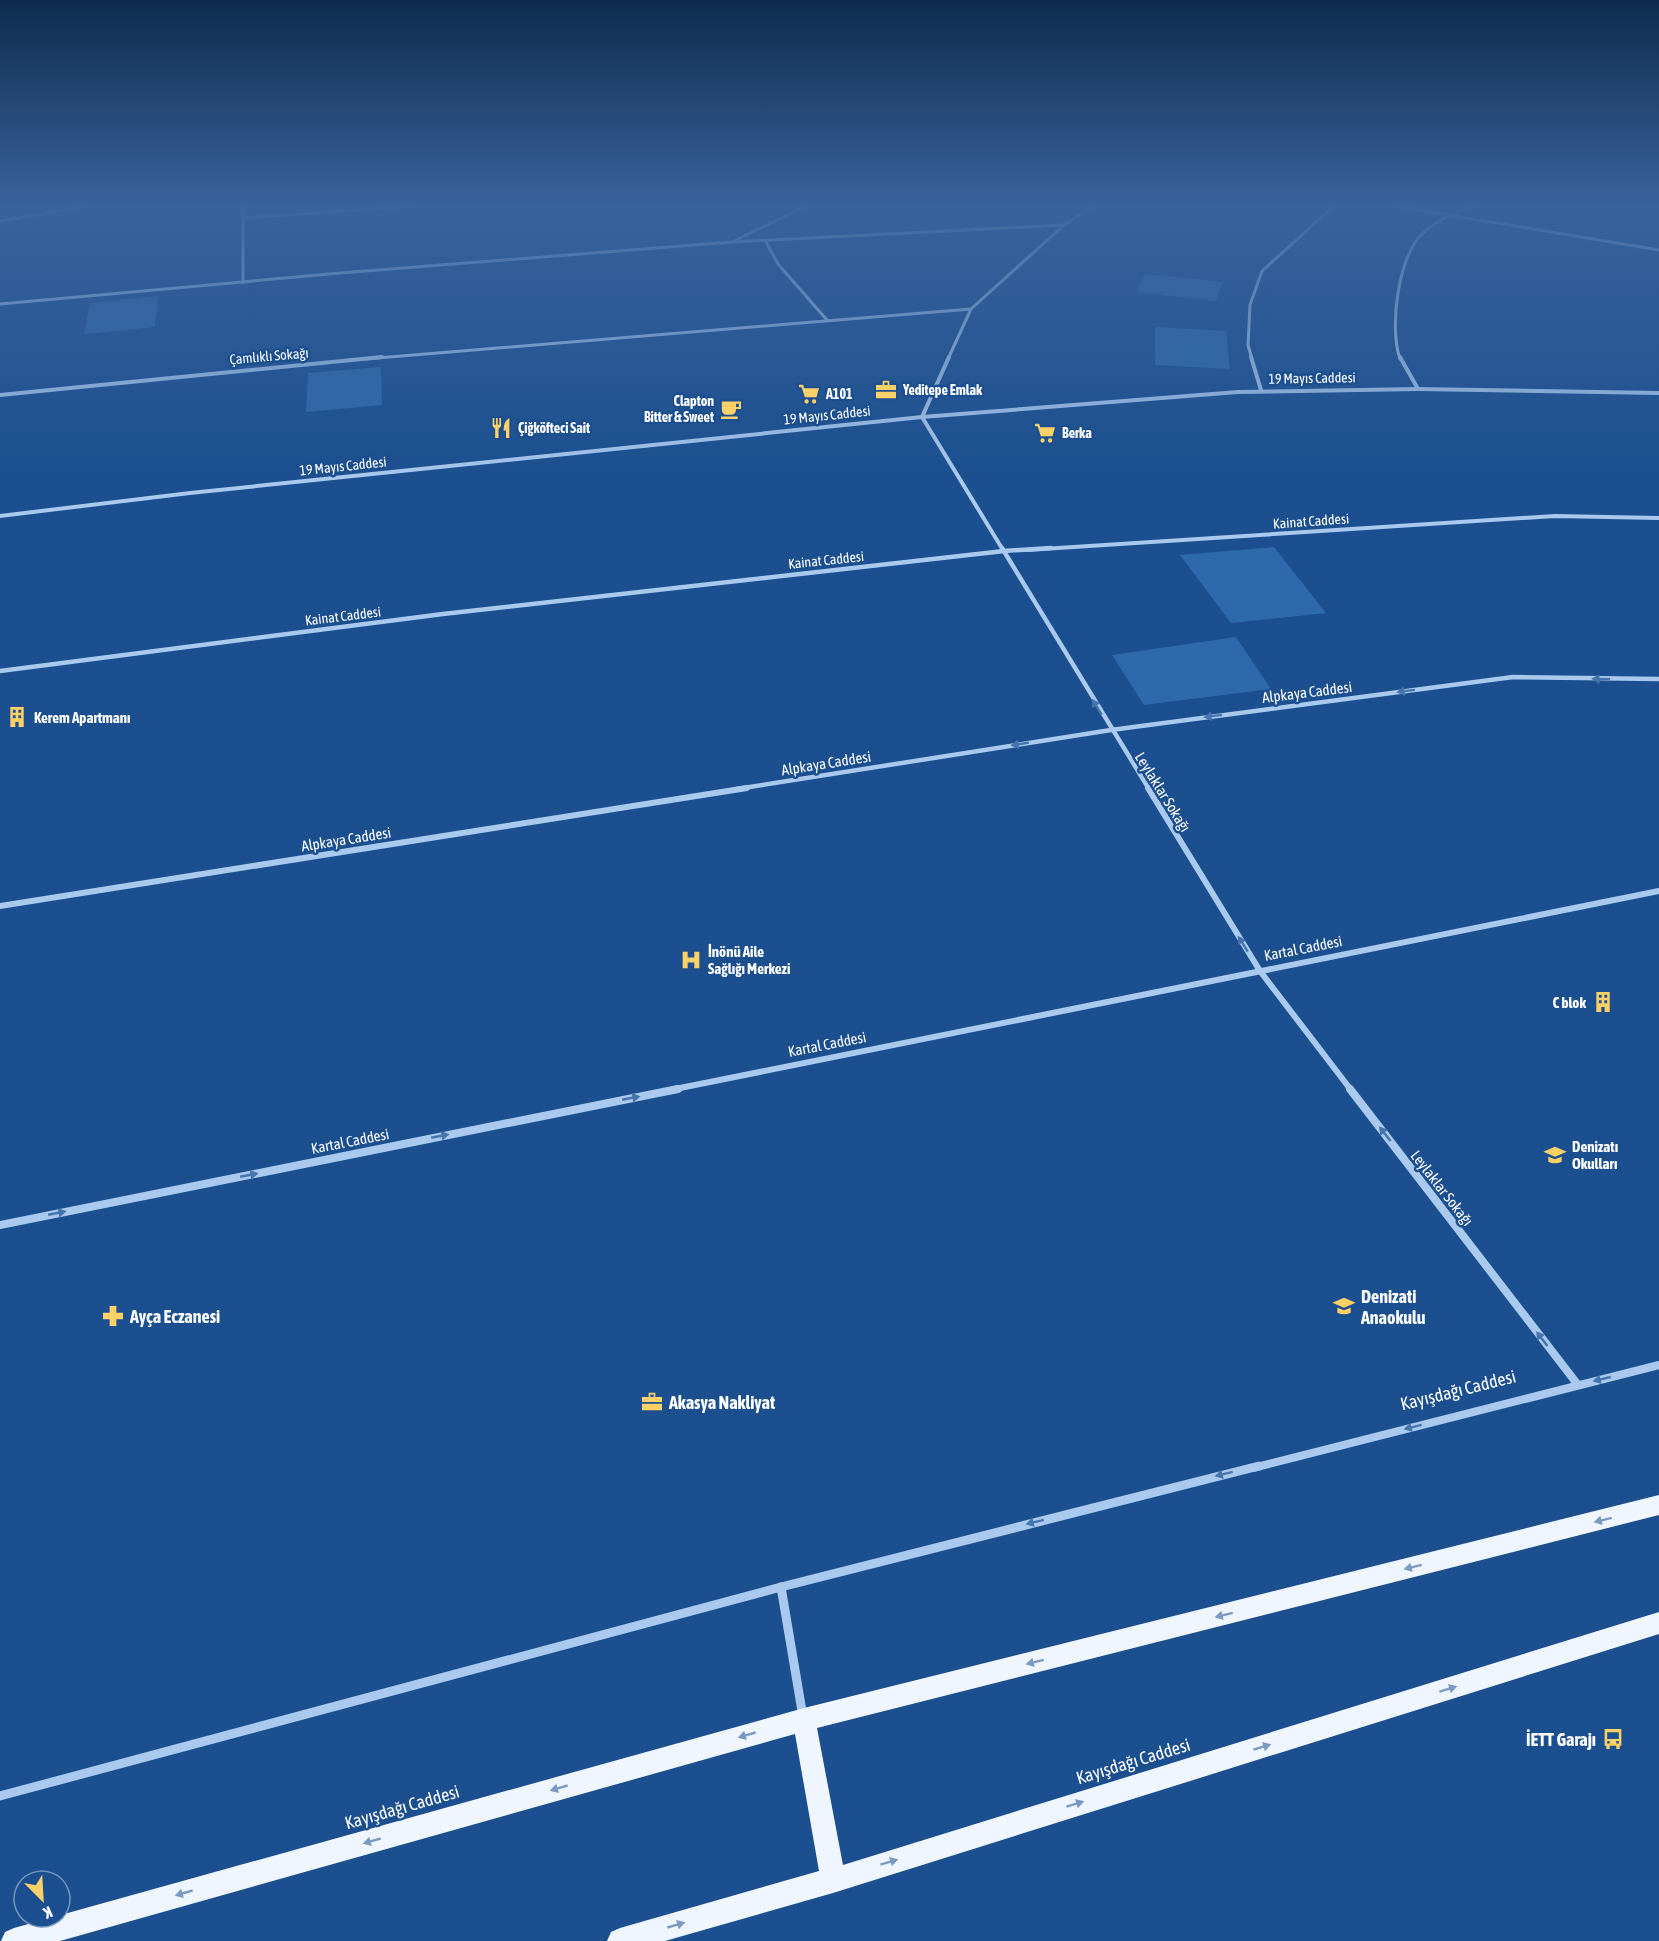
<svg xmlns="http://www.w3.org/2000/svg" width="1659" height="1941" viewBox="0 0 1659 1941" font-family="'Asap Condensed',sans-serif">
<style>
.green{fill:#2e69ad}
.lines{fill:none;stroke-linecap:round;stroke-linejoin:round}
.minor-far5{stroke:#a9c9ee;stroke-width:3}
.minor-far4{stroke:#a9c9ee;stroke-width:4}
.minor-far3{stroke:#a9c9ee;stroke-width:4.5}
.minor-far2{stroke:#a9c9ee;stroke-width:6}
.minor-far1{stroke:#a9c9ee;stroke-width:8}
.minor{stroke:#a9c9ee;stroke-width:9}
.tertiary{fill:#a9c9ee;fill-rule:evenodd}
.primary{fill:#f0f6ff;fill-rule:evenodd}
.oneway{fill:#4674ac}
.oneway2{fill:#7b9ac1}
.labels{text-anchor:middle;dominant-baseline:central;stroke-width:5;stroke-linejoin:round;paint-order:stroke}
.far-street-label{font-size:14px;fill:#fff;stroke:#1b4f8f}
.far-poi-label{font-size:14px;font-weight:bold;fill:#fff;stroke:#1b4f8f;text-anchor:start}
.street-label{font-size:15px;fill:#fff;stroke:#1b4f8f}
.poi-label{font-size:15px;font-weight:bold;fill:#fff;stroke:#1b4f8f;text-anchor:start}
.near-poi-label{font-size:18px;font-weight:bold;fill:#fff;stroke:#1b4f8f;text-anchor:start}
.near-street-label{font-size:18px;fill:#fff;stroke:#1b4f8f}
</style>
<rect width="100%" height="100%" fill="#1b4f8f"/>
<!-- green -->
<g class="green">
<polygon points="1145,274 1223,282 1216,301 1136,292"/>
<polygon points="158,296 155,327 84,334 90,303"/>
<polygon points="1155,327 1226,331 1230,369 1155,365"/>
<polygon points="381,367 382,405 306,412 308,373"/>
<polygon points="1274,547 1326,613 1231,623 1180,555"/>
<polygon points="1236,637 1271,689 1144,705 1112,655"/>
</g>
<g class="lines">
<!-- minor-far5 -->
<g class="minor-far5">
<polyline points="243,206 243,282"/>
<polyline points="1395,206 1659,250"/>
<polyline points="244,218 415,206"/>
<polyline points="0,221 88,206"/>
<polyline points="736,240 806,206"/>
<polyline points="765,240 778,264 827,320"/>
<polyline points="0,304 340,273 732,242 1064,225"/>
<polyline points="365,359 971,309"/>
<polyline points="948,359 971,309 1064,225 1094,206"/>
<polyline points="1252,359 1248,345 1250,305 1262,271 1334,206"/>
<path d="M1400,359C1389,328 1398,257 1422,234C1436,220 1456,212 1475,206"/>
</g>
<!-- minor-far4 -->
<g class="minor-far4">
<polyline points="949,357 922,417 1003,550"/>
<polyline points="1251,357 1261,390"/>
<polyline points="1400,357 1418,389"/>
<polyline points="0,395 382,357"/>
<polyline points="1027,550 1555,516 1659,518"/>
</g>
<!-- minor-far3 -->
<g class="minor-far3">
<polyline points="1002,548 1149,789"/>
<polyline points="0,671 443,614 1004,551 1051,548"/>
<polyline points="737,789 1111,730 1513,677 1659,679"/>
</g>
<!-- minor-far2 -->
<g class="minor-far2">
<polyline points="1148,788 1260,971 1351,1090"/>
<polyline points="0,906 747,788"/>
<polyline points="670,1090 1659,891"/>
</g>
<!-- minor-far1 -->
<g class="minor-far1">
<polyline points="1350,1089 1578,1385"/>
<polyline points="0,1225 678,1089"/>
<polyline points="1253,1468 1659,1365"/>
</g>
<!-- minor -->
<g class="minor">
<polyline points="781,1587 803,1717"/>
<polyline points="0,1796 781,1587 1259,1466"/>
</g>
<!-- tertiary -->
<polygon class="tertiary" points="1418,387 1659,391 1659,395 1418,391 1238,394 922,419 190,495 0,518 0,514 190,491 922,415 1238,390"/>
<!-- primary -->
<polygon class="primary" points="1659,1495 1659,1515 817,1728 843,1865 1659,1612 1659,1634 833,1893 665,1941 607,1941 611,1932 620,1928 819,1871 795,1734 60,1941 1,1941 5,1932 14,1928 804,1708"/>
</g>
<!-- one-way arrows -->
<defs><path id="oneway-solid" d="M-6-.8H1V-3.2L6.5 0L1 3.2V.8H-6Z" transform="scale(1.5)"/></defs>
<g class="oneway">
<use href="#oneway-solid" transform="translate(1601 679) rotate(-179)"/>
<use href="#oneway-solid" transform="translate(1406 691) rotate(173)"/>
<use href="#oneway-solid" transform="translate(1097 707) rotate(-121)"/>
<use href="#oneway-solid" transform="translate(1213 716) rotate(173)"/>
<use href="#oneway-solid" transform="translate(1020 744) rotate(171)"/>
<use href="#oneway-solid" transform="translate(1243 944) rotate(-122)"/>
<use href="#oneway-solid" transform="translate(631 1098) rotate(-11)"/>
<use href="#oneway-solid" transform="translate(1385 1134) rotate(-128)"/>
<use href="#oneway-solid" transform="translate(440 1136) rotate(-11)"/>
<use href="#oneway-solid" transform="translate(249 1175) rotate(-11)"/>
<use href="#oneway-solid" transform="translate(57 1213) rotate(-11)"/>
<use href="#oneway-solid" transform="translate(1542 1339) rotate(-128)"/>
<use href="#oneway-solid" transform="translate(1602 1379) rotate(167)"/>
<use href="#oneway-solid" transform="translate(1413 1427) rotate(166)"/>
<use href="#oneway-solid" transform="translate(1224 1474) rotate(166)"/>
<use href="#oneway-solid" transform="translate(1035 1522) rotate(166)"/>
</g>
<g class="oneway2">
<use href="#oneway-solid" transform="translate(1603 1520) rotate(166)"/>
<use href="#oneway-solid" transform="translate(1413 1567) rotate(166)"/>
<use href="#oneway-solid" transform="translate(1224 1615) rotate(166)"/>
<use href="#oneway-solid" transform="translate(1035 1662) rotate(166)"/>
<use href="#oneway-solid" transform="translate(1448 1689) rotate(-17)"/>
<use href="#oneway-solid" transform="translate(747 1735) rotate(164)"/>
<use href="#oneway-solid" transform="translate(1262 1747) rotate(-17)"/>
<use href="#oneway-solid" transform="translate(559 1788) rotate(164)"/>
<use href="#oneway-solid" transform="translate(1075 1804) rotate(-17)"/>
<use href="#oneway-solid" transform="translate(372 1841) rotate(164)"/>
<use href="#oneway-solid" transform="translate(889 1862) rotate(-17)"/>
<use href="#oneway-solid" transform="translate(184 1893) rotate(164)"/>
<use href="#oneway-solid" transform="translate(676 1925) rotate(-16)"/>
</g>
<!-- sky -->
<linearGradient id="sky" x2="0" y2="1"><stop stop-color="#0f2b4f"/><stop offset="0.43" stop-color="#39639b"/><stop offset="1" stop-color="#39639b" stop-opacity="0"/></linearGradient>
<rect width="1659" height="477" fill="url(#sky)"/>
<!-- icons -->
<defs>
<symbol id="office-bare" viewBox="-9 -9 18 18"><path d="M-6-3h4V-5.5h4V-3h4V5H-6ZM-1-4.5V-3h2v-1.5ZM-6 0V1H6V0Z" fill="#ffd166" stroke="#1b4f8f" stroke-width="2.5" paint-order="stroke"/></symbol>
<symbol id="supermarket-bare" viewBox="-9 -9 18 18"><path d="M-6-5.5h2.5l.6 2H6L4.5 2H-2.5L-4.4-4H-6ZM-1.5 3.2a1.3 1.3 0 1 0 .1 0ZM3 3.2a1.3 1.3 0 1 0 .1 0Z" fill="#ffd166" stroke="#1b4f8f" stroke-width="2.5" paint-order="stroke"/></symbol>
<symbol id="cafe-bare" viewBox="-9 -9 18 18"><path d="M-5.5-4.5H6V0H3Q3 3.5 0 3.5H-2.5Q-5.5 3.5-5.5 0ZM3-3.2v2h1.7v-2ZM-6 4.5H4V6H-6Z" fill="#ffd166" stroke="#1b4f8f" stroke-width="2.5" paint-order="stroke"/></symbol>
<symbol id="restaurant-bare" viewBox="-9 -9 18 18"><path d="M-5-6h1v4h1v-4h1v4h1v-4h1v5L-1.5 .5V6h-2V.5L-5-1ZM5-6V6H3V1.5H1.5Q1.5-4 5-6Z" fill="#ffd166" stroke="#1b4f8f" stroke-width="2.5" paint-order="stroke"/></symbol>
<symbol id="building-bare" viewBox="-9 -9 18 18"><path d="M-4-6H4V6H1V3H-1V6H-4ZM-2.5-4.3h1.7v1.8h-1.7ZM.8-4.3h1.7v1.8H.8ZM-2.5-1h1.7V.8h-1.7ZM.8-1h1.7V.8H.8Z" fill="#ffd166" stroke="#1b4f8f" stroke-width="2.5" paint-order="stroke"/></symbol>
<symbol id="hospital-bare" viewBox="-9 -9 18 18"><path d="M-5-5h3v3.5h4V-5h3V5h-3V1.5h-4V5h-3Z" fill="#ffd166" stroke="#1b4f8f" stroke-width="2.5" paint-order="stroke"/></symbol>
<symbol id="school-bare" viewBox="-9 -9 18 18"><path d="M0-5L7-2L0 1L-7-2ZM-4 1L0 2.5L4 1V4Q0 6-4 4Z" fill="#ffd166" stroke="#1b4f8f" stroke-width="2.5" paint-order="stroke"/></symbol>
<symbol id="pharmacy-bare" viewBox="-9 -9 18 18"><path d="M-2-6h4v4h4v4h-4v4h-4v-4h-4v-4h4Z" fill="#ffd166" stroke="#1b4f8f" stroke-width="2.5" paint-order="stroke"/></symbol>
<symbol id="bus-bare" viewBox="-9 -9 18 18"><path d="M-5-6H5V4H4V6H2V4H-2V6H-4V4H-5ZM-3.5-4V0h7V-4ZM-3.5 1.2v1.5H-2V1.2ZM2 1.2v1.5H3.5V1.2Z" fill="#ffd166" stroke="#1b4f8f" stroke-width="2.5" paint-order="stroke"/></symbol>
</defs>
<g fill-rule="evenodd">
<use href="#office-bare" x="871" y="375" width="30" height="30"/>
<use href="#supermarket-bare" x="794" y="379" width="30" height="30"/>
<use href="#cafe-bare" x="716" y="394" width="30" height="30"/>
<use href="#restaurant-bare" x="486" y="413" width="30" height="30"/>
<use href="#supermarket-bare" x="1030" y="418" width="30" height="30"/>
<use href="#building-bare" x="2" y="702" width="30" height="30"/>
<use href="#hospital-bare" x="676" y="945" width="30" height="30"/>
<use href="#building-bare" x="1588" y="987" width="30" height="30"/>
<use href="#school-bare" x="1540" y="1140" width="30" height="30"/>
<use href="#school-bare" x="1329" y="1291" width="30" height="30"/>
<use href="#pharmacy-bare" x="98" y="1301" width="30" height="30"/>
<use href="#office-bare" x="637" y="1387" width="30" height="30"/>
<use href="#bus-bare" x="1598" y="1724" width="30" height="30"/>
</g>
<g class="labels">
<!-- far-street labels -->
<g class="far-street-label">
<text transform="translate(269 356) rotate(-5)">Çamlıklı Sokağı</text>
<text transform="translate(1312 378) rotate(-1)">19 Mayıs Caddesi</text>
<text transform="translate(827 415) rotate(-6)">19 Mayıs Caddesi</text>
<text transform="translate(343 466) rotate(-6)">19 Mayıs Caddesi</text>
<text transform="translate(1311 521) rotate(-4)">Kainat Caddesi</text>
<text transform="translate(826 560) rotate(-6)">Kainat Caddesi</text>
<text transform="translate(343 616) rotate(-7)">Kainat Caddesi</text>
</g>
<!-- far-poi labels -->
<g class="far-poi-label">
<text x="903" y="390">Yeditepe Emlak</text>
<text x="826" y="394">A101</text>
<text x="714" y="401" text-anchor="end">Clapton<tspan x="714" dy="16">Bitter &amp; Sweet</tspan></text>
<text x="518" y="428">Çiğköfteci Sait</text>
<text x="1062" y="433">Berka</text>
</g>
<!-- street labels -->
<g class="street-label">
<text transform="translate(1307 692) rotate(-7)">Alpkaya Caddesi</text>
<text transform="translate(826 763) rotate(-9)">Alpkaya Caddesi</text>
<text transform="translate(1163 792) rotate(58)">Leylaklar Sokağı</text>
<text transform="translate(346 839) rotate(-9)">Alpkaya Caddesi</text>
<text transform="translate(1303 948) rotate(-11)">Kartal Caddesi</text>
<text transform="translate(827 1044) rotate(-11)">Kartal Caddesi</text>
<text transform="translate(350 1141) rotate(-11)">Kartal Caddesi</text>
<text transform="translate(1442 1188) rotate(52)">Leylaklar Sokağı</text>
</g>
<!-- poi labels -->
<g class="poi-label">
<text x="34" y="717">Kerem Apartmanı</text>
<text x="708" y="951">İnönü Aile<tspan x="708" dy="17">Sağlığı Merkezi</tspan></text>
<text x="1586" y="1002" text-anchor="end">C blok</text>
<text x="1572" y="1146">Denizatı<tspan x="1572" dy="17">Okulları</tspan></text>
</g>
<!-- near-poi labels -->
<g class="near-poi-label">
<text x="1361" y="1296">Denizati<tspan x="1361" dy="21">Anaokulu</tspan></text>
<text x="130" y="1316">Ayça Eczanesi</text>
<text x="669" y="1402">Akasya Nakliyat</text>
<text x="1596" y="1739" text-anchor="end">İETT Garajı</text>
</g>
<!-- near-street labels -->
<g class="near-street-label">
<text transform="translate(1458 1390) rotate(-14)">Kayışdağı Caddesi</text>
<text transform="translate(1133 1761) rotate(-17)">Kayışdağı Caddesi</text>
<text transform="translate(402 1807) rotate(-16)">Kayışdağı Caddesi</text>
</g>
</g>
<!-- north arrow -->
<g transform="translate(42 1899) rotate(156)"><circle r="28" fill="#1b4f8f" stroke="#7695bc" stroke-width="1.5"/>
<path d="M0-4.5L10 22L0 15L-10 22Z" fill="#ffd166"/>
<text y="-9" font-size="16" font-weight="bold" text-anchor="middle" fill="#ffffff">K</text>
</g>
</svg>
